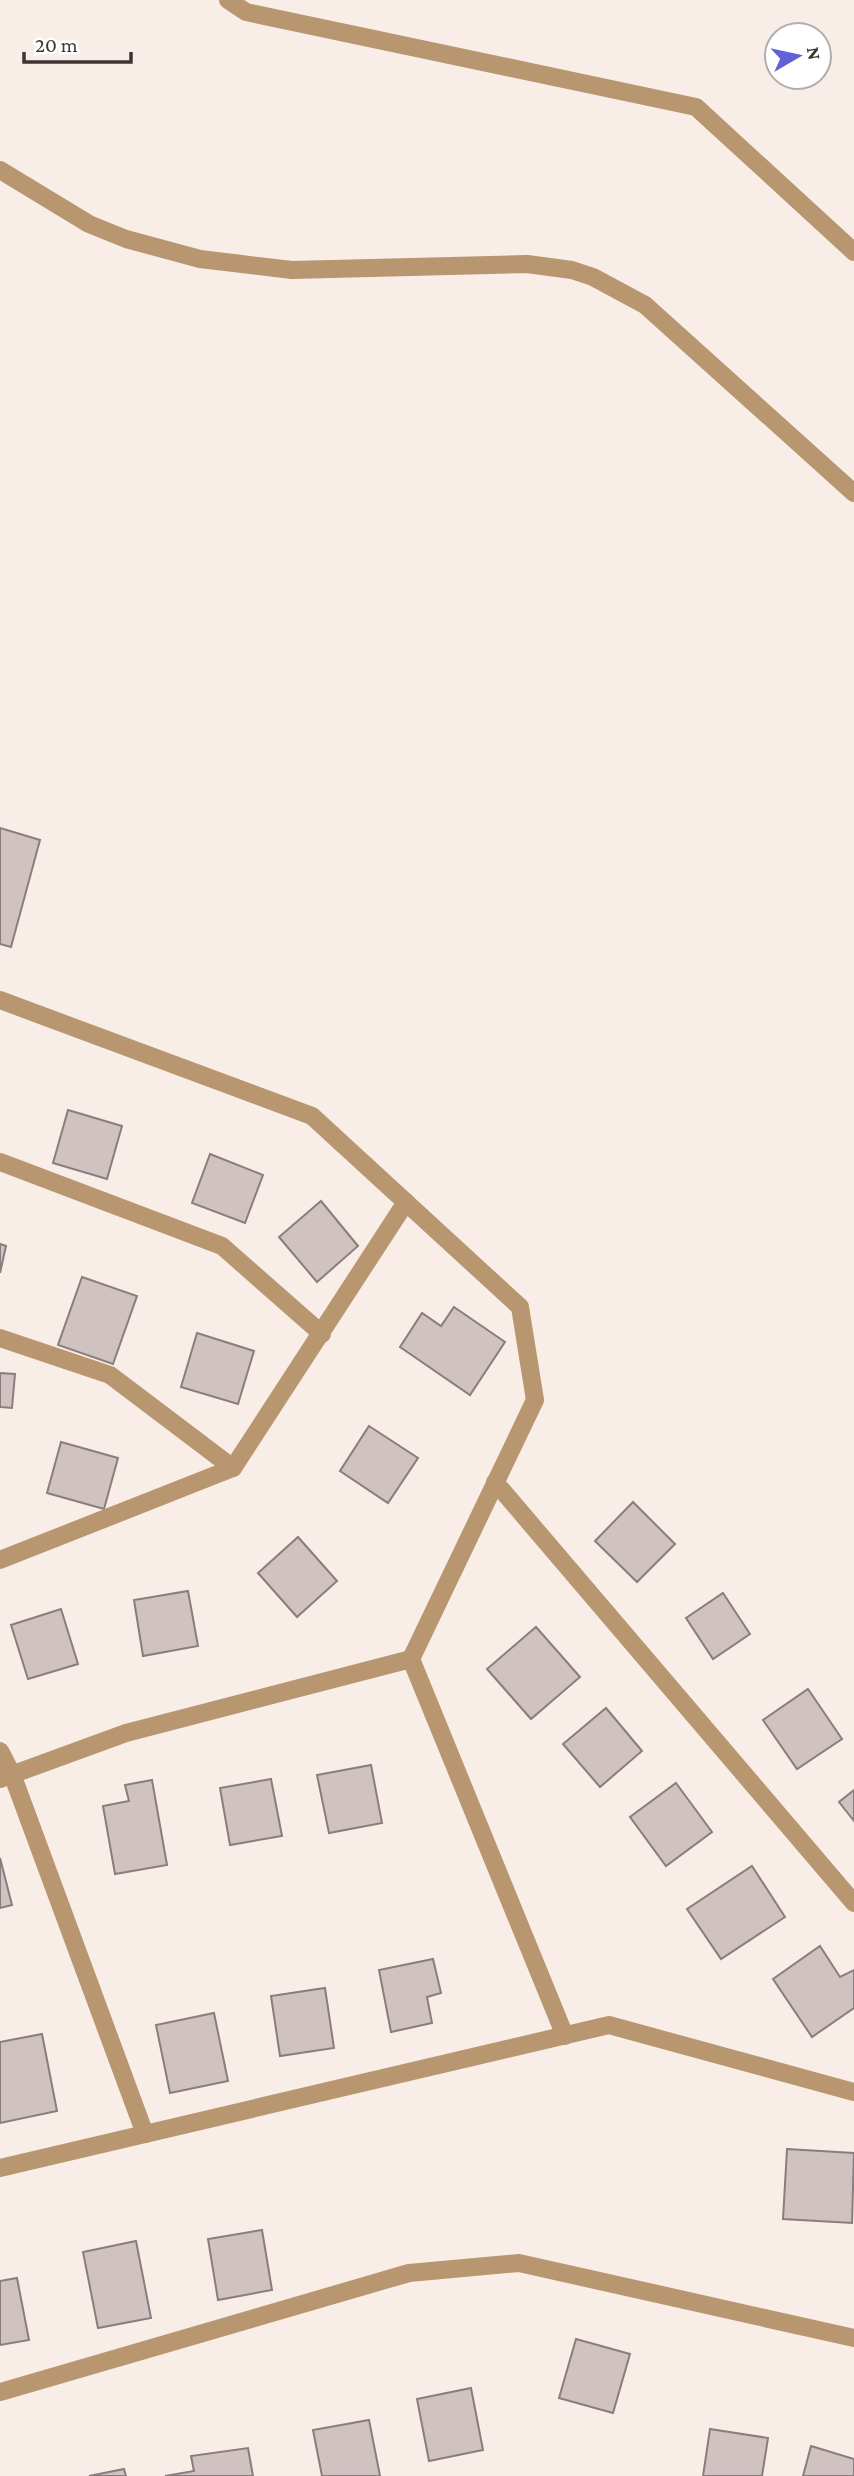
<svg xmlns="http://www.w3.org/2000/svg" width="854" height="2476" viewBox="0 0 854 2476" font-family="'Crimson Pro',serif">
<style>
.building{fill:#cfc2c1;stroke:#8a7d7d;stroke-width:2}
.lines{fill:none;stroke-linecap:round;stroke-linejoin:round}
.lane{stroke:#b79670;stroke-width:18}
.street{stroke:#b79670;stroke-width:18}
</style>
<rect width="100%" height="100%" fill="#f9ede7"/>
<!-- building -->
<g class="building">
<polygon points="0,828 40,840 11,947 0,944"/>
<polygon points="68,1110 122,1126 107,1179 53,1163"/>
<polygon points="210,1154 263,1175 245,1223 192,1203"/>
<polygon points="321,1201 358,1246 317,1282 279,1237"/>
<polygon points="0,1244 6,1246 0,1273"/>
<polygon points="82,1277 137,1296 113,1364 58,1345"/>
<polygon points="454,1307 505,1342 470,1395 400,1347 422,1313 441,1326"/>
<polygon points="197,1333 254,1351 238,1404 181,1387"/>
<polygon points="0,1373 15,1374 12,1408 0,1407"/>
<polygon points="369,1426 418,1458 388,1503 340,1471"/>
<polygon points="61,1442 118,1458 104,1509 47,1493"/>
<polygon points="633,1502 675,1544 637,1582 595,1541"/>
<polygon points="298,1537 337,1581 297,1617 258,1573"/>
<polygon points="188,1591 198,1646 143,1656 134,1600"/>
<polygon points="723,1593 750,1634 713,1659 686,1618"/>
<polygon points="61,1609 78,1664 28,1679 11,1625"/>
<polygon points="536,1627 580,1677 531,1719 487,1669"/>
<polygon points="808,1689 842,1739 797,1769 763,1720"/>
<polygon points="606,1708 642,1751 600,1787 563,1744"/>
<polygon points="371,1765 382,1823 329,1833 317,1775"/>
<polygon points="271,1779 282,1836 230,1845 220,1788"/>
<polygon points="152,1780 167,1865 115,1874 103,1806 129,1801 125,1785"/>
<polygon points="676,1783 712,1832 666,1866 630,1817"/>
<polygon points="854,1790 854,1821 839,1802"/>
<polygon points="0,1858 12,1905 0,1908"/>
<polygon points="752,1866 785,1917 721,1959 687,1909"/>
<polygon points="820,1946 840,1977 854,1970 854,2008 812,2037 773,1979"/>
<polygon points="433,1959 441,1993 427,1997 432,2023 391,2032 379,1970"/>
<polygon points="325,1988 334,2048 280,2056 271,1996"/>
<polygon points="214,2013 228,2081 170,2093 156,2025"/>
<polygon points="42,2034 57,2111 0,2123 0,2042"/>
<polygon points="787,2149 854,2153 852,2223 783,2219"/>
<polygon points="262,2230 272,2290 218,2300 208,2239"/>
<polygon points="136,2241 151,2318 98,2328 83,2252"/>
<polygon points="17,2278 29,2340 0,2345 0,2281"/>
<polygon points="576,2339 630,2354 613,2413 559,2398"/>
<polygon points="471,2388 483,2450 429,2461 417,2399"/>
<polygon points="369,2420 380,2476 322,2476 313,2430"/>
<polygon points="710,2429 768,2438 762,2476 703,2476"/>
<polygon points="811,2446 854,2459 854,2476 803,2476"/>
<polygon points="248,2448 253,2476 165,2476 194,2471 191,2456"/>
<polygon points="124,2469 126,2476 89,2476"/>
</g>
<g class="lines">
<!-- lane -->
<polyline class="lane" points="228,0 246,12 696,107 854,252"/>
<!-- street -->
<g class="street">
<polyline points="0,170 89,224 126,239 200,259 292,270 527,264 572,270 593,277 645,305 854,493"/>
<polyline points="0,1000 312,1116 520,1307 535,1400 411,1659 565,2036"/>
<polyline points="0,1162 222,1246 322,1334"/>
<polyline points="0,1338 110,1375 233,1468"/>
<polyline points="495,1482 854,1903"/>
<polyline points="0,1560 233,1468 406,1202"/>
<polyline points="0,1751 12,1774 145,2134"/>
<polyline points="0,1779 126,1733 411,1659"/>
<polyline points="0,2168 609,2025 854,2092"/>
<polyline points="0,2392 409,2273 519,2263 854,2338"/>
</g>
</g>
<!-- north arrow -->
<g transform="translate(798 56) rotate(81)"><circle r="33" fill="#ffffff" stroke="#b1afae" stroke-width="2"/>
<path d="M0-5L12 26L0 18L-12 26Z" fill="#6160d9"/>
<text y="-10" font-size="19" font-weight="bold" text-anchor="middle" fill="#3b3634">N</text>
</g>
<!-- scale -->
<path d="M24 52v10h107v-10" fill="none" stroke="#3b3634" stroke-width="3.5"/>
<text x="35" y="52" font-size="21" fill="#3b3634" stroke="#ffffff" stroke-width="5" paint-order="stroke">20 m</text>
</svg>
